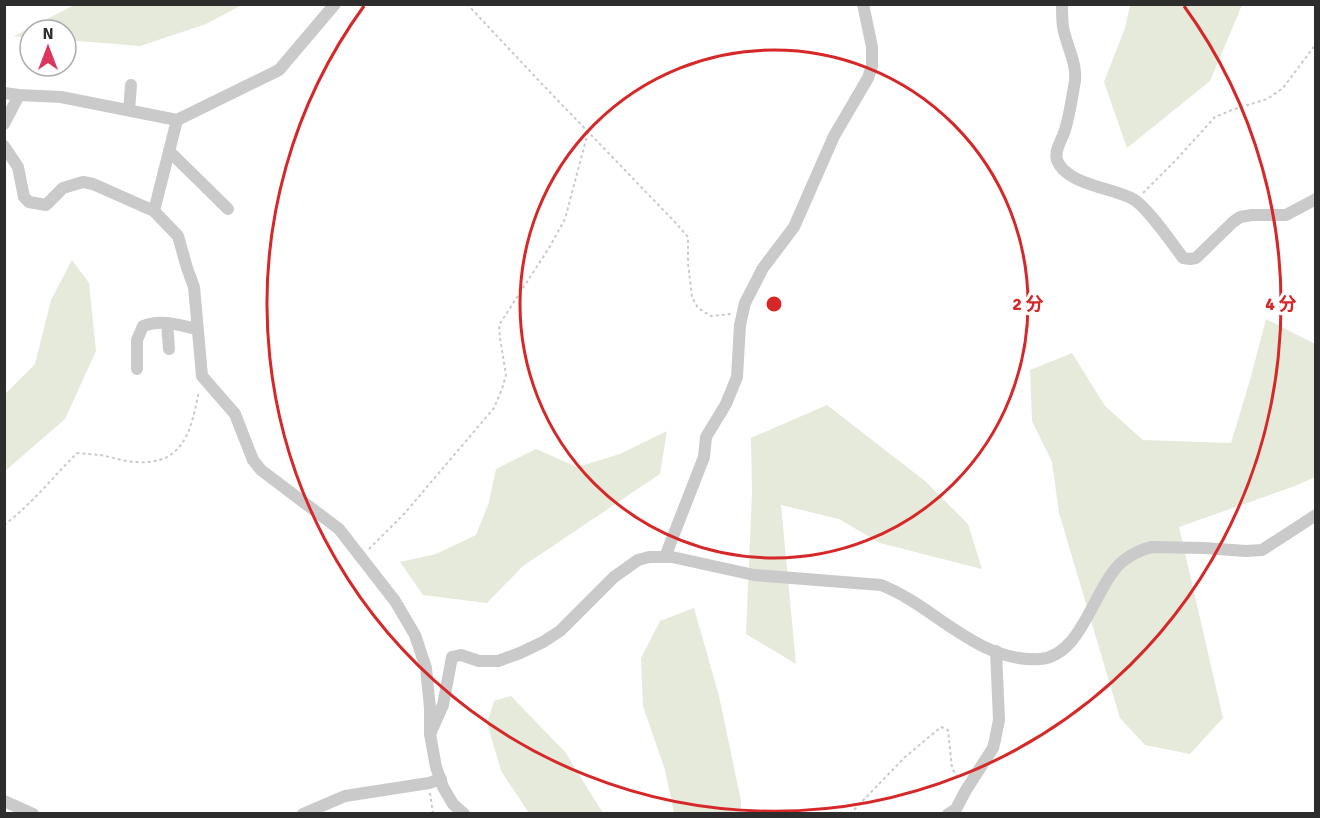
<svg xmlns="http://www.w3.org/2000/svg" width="1320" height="818" viewBox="0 0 1320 818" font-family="Signika,'Noto Sans JP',sans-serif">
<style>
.green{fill:#e5eadb}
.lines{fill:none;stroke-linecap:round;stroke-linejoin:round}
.path{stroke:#cacaca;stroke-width:2;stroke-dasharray:3 3;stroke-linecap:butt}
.street{stroke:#cacaca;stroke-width:12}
.ring{fill:none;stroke:#d62828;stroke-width:3}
.centre{fill:#d62828;stroke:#fff;stroke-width:3}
.ring-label{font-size:18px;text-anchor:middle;font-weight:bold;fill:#d62828;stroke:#fff;stroke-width:6;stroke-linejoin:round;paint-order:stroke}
</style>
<rect width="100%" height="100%" fill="#fff"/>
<!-- green -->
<g class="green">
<polygon points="76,4 242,4 242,5 206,24 140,46 66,40 66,30 30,30 30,38 14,36"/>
<polygon points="1130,5 1242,5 1210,81 1127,148 1104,82 1125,28"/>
<polygon points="72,260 89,283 96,351 65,419 5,471 5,394 35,364 51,300"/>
<polygon points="1266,319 1315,344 1315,477 1295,486 1179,527 1223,718 1190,754 1145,745 1120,718 1059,513 1052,462 1032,421 1030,370 1072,353 1105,406 1143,440 1231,443 1250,380"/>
<polygon points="827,405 925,481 968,524 982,569 880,543 839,519 781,505 796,664 746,634 752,491 751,438"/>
<polygon points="667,431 660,474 523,566 487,603 423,595 400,562 436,554 476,535 489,502 496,469 536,449 577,467 620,454"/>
<polygon points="694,608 719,696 741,801 741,813 674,813 665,770 643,706 641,658 660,621"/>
<polygon points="511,696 565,752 603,813 529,813 501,771 487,723 494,701"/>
</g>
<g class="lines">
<!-- path -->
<g class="path">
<polyline points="467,4 541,83 673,220 688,237 688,263 692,297 698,308 711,316 731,314"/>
<polyline points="1143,193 1175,161 1215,117 1232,110 1267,99 1283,88 1316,44"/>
<path d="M4,525C32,504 53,477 77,453C85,454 93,454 100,455C112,457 125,462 137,462C185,465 191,429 199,391"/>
<polyline points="369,549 404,514 494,408 502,389 506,375 500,338 499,325 549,248 565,219 588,132"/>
<polyline points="430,793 433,814"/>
<polyline points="850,814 905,757 941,727 948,730 952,768 959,780"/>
</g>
<!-- street -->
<g class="street">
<path d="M1062,4C1062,12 1062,20 1063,27C1066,45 1077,62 1075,81C1072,97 1070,114 1065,130C1062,140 1054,150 1057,160C1065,184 1113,188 1133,199C1147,207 1172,243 1183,258L1190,259L1196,258L1233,222L1240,217L1252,215H1286L1316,199"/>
<polyline points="4,93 19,95 61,97 177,120 279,70 335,4"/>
<polyline points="129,110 131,85"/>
<polyline points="177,120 154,211 178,236 187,268 194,287 202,376 235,414 253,460 261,470 339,529 395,601 415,635 426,668 430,708 430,734 436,767 443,787 453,804 464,814"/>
<polyline points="4,124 19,95"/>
<polyline points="4,146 18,167 24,197 29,202 46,205 63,188 83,182 93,184 154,211"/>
<polyline points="169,151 228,209"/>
<polyline points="167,323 169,349"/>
<path d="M137,369V340L143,326C161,319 179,325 197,329"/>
<polyline points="665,557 704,457 706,437 726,404 737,377 740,325 745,303 763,268 794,227 834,136 868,78 872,66 872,47 863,4"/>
<path d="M430,734L443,705L452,657L461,655L479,661H498L520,653L543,642L560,631L614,577L638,560L649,557H672L754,575L881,585C935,606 977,663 1040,659C1083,656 1094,585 1123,561C1131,555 1142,549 1152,547L1204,548L1246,551L1262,550L1316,515"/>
<polyline points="4,801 33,814"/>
<polyline points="303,814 345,796 429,783 441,779"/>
<polyline points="948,814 956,809 966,790 993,748 995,740 999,720 996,651"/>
</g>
</g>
<!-- distance rings -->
<g class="ring">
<circle cx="774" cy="304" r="254"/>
<path d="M1184 6A507 507 0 1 1 364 6"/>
</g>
<circle cx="774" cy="304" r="9" class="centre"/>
<g class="ring-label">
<text x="1028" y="310">2 分</text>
<text x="1281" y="310">4 分</text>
</g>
<!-- border -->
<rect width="1320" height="818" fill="none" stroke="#2d2d2d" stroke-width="12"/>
<!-- north arrow -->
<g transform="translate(48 48)"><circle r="28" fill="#ffffff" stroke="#ababab" stroke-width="1.5"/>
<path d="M0-4.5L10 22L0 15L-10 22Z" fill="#dd365c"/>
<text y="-9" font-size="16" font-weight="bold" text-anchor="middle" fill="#2d2d2d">N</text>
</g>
</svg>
